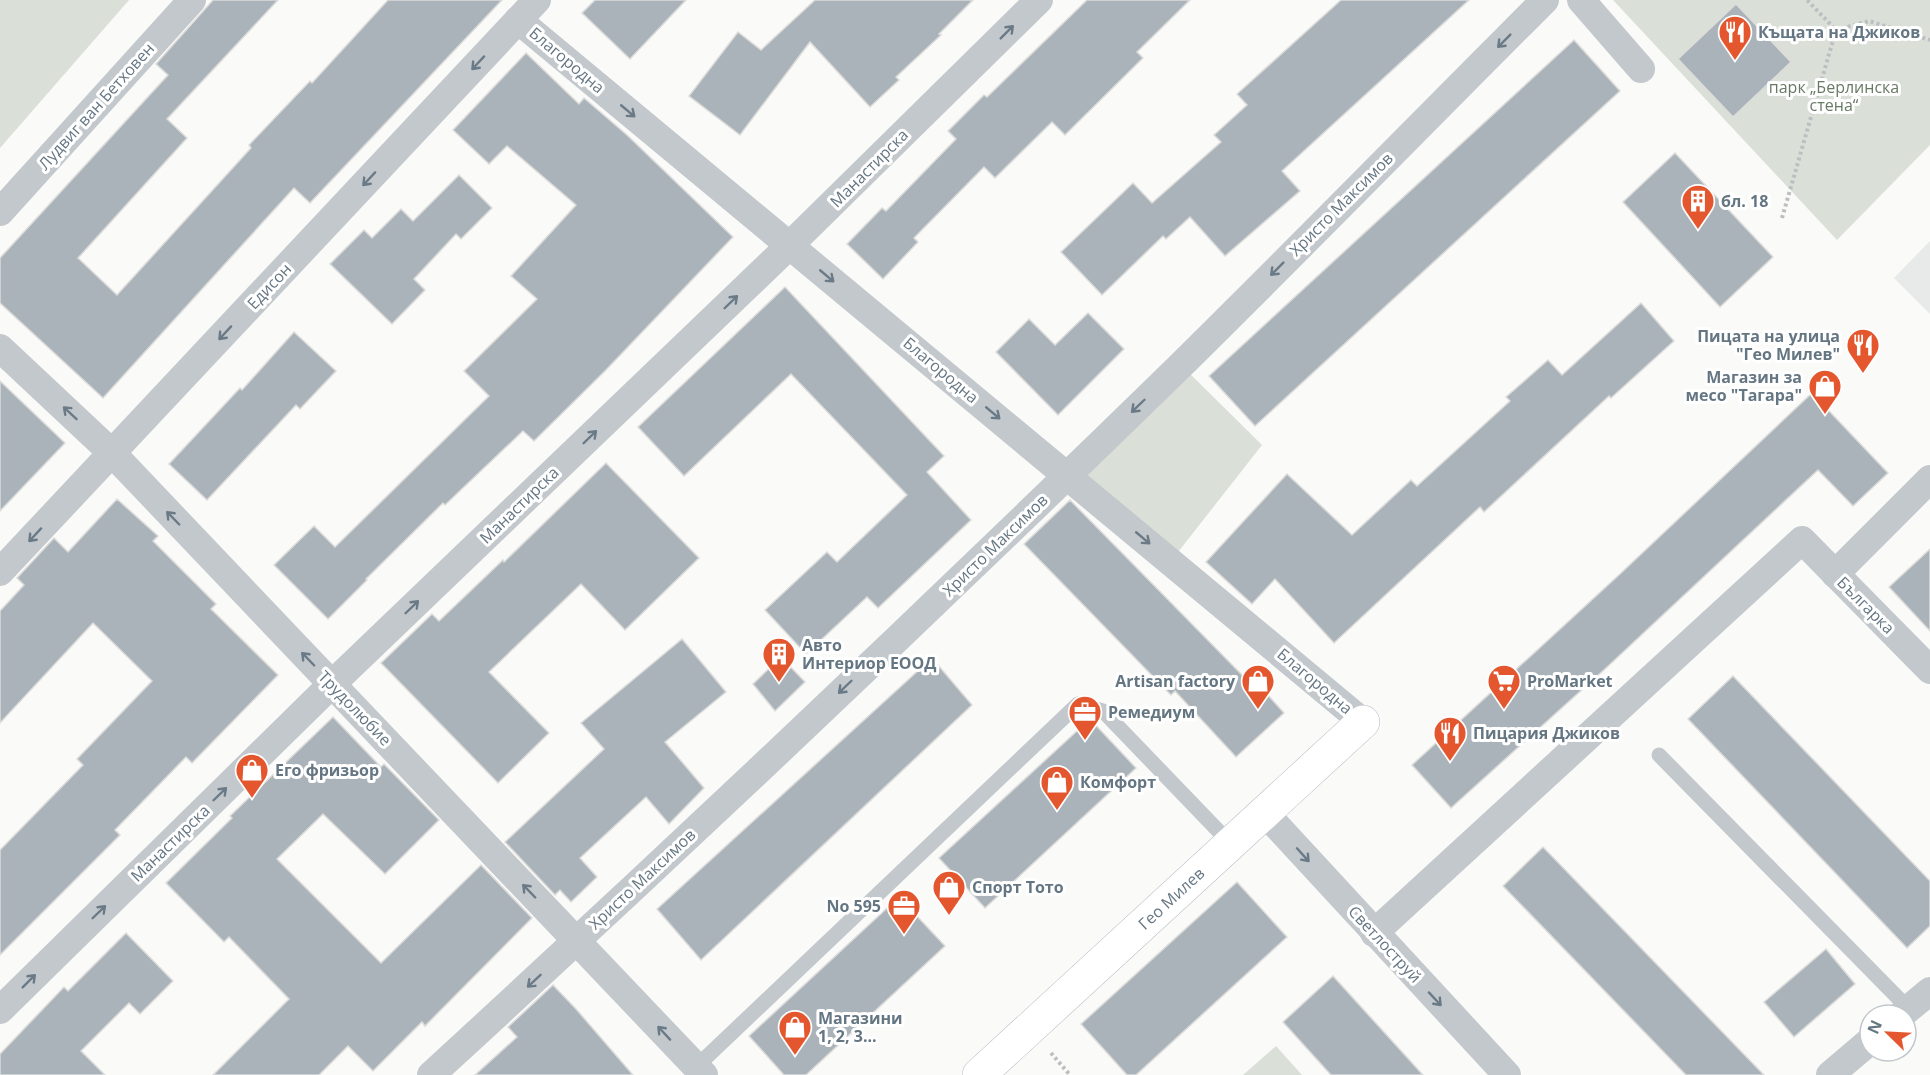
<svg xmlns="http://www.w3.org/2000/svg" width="1930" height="1075" viewBox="0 0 1930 1075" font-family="'Open Sans',sans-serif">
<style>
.built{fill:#e8e9e9}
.green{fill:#dadfd7}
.building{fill:#aab3b9;stroke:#dcdcda;stroke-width:1.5}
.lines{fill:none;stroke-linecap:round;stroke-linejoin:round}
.secondary-casing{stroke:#b3babf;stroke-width:34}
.path{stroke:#bbbfc2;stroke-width:4;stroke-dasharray:3 3;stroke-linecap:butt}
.lane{stroke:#c3c8cc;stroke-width:15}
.street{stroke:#c3c8cc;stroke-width:28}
.secondary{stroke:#fff;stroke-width:33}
.oneway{stroke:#6a7a87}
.labels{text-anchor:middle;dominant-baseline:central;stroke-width:6;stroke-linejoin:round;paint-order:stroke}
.poi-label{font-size:16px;font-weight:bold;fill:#657683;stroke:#fff;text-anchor:start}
.street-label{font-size:16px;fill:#657683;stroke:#fff}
.park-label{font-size:16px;fill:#687a64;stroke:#fff}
</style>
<rect width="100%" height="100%" fill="#fafaf8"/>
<!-- built -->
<polygon class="built" points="1930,241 1930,314 1894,278"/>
<!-- green -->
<g class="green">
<polygon points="0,0 129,0 0,148"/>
<polygon points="1613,0 1930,0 1930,145 1837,240"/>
<polygon points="1181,365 1262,445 1171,561 1068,475"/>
<polygon points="1276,1046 1302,1075 1243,1075"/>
</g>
<!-- building -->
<g class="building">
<polygon points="213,0 278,0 167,119 187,138 78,258 117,295 251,148 249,145 310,81 312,83 388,0 502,0 310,203 294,188 103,398 0,303 0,258 168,75 156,64"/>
<polygon points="595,0 686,0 630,59 582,13"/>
<polygon points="815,0 973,0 939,34 941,35 896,77 899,80 870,107 810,42 740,135 689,96 738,32 761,50"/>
<polygon points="1087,0 1190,0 1137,52 1143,58 1065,135 1052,122 995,178 984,167 914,238 918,242 883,279 847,244 882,208 886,211 956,139 948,131 984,95 987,97"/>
<polygon points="1341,0 1469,0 1282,171 1300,191 1225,256 1190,217 1166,239 1163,236 1102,295 1061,252 1133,183 1152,203 1221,142 1214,135 1247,105 1237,94"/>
<polygon points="1736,4 1791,62 1733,117 1678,59"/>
<polygon points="1574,40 1620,91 1255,426 1209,376"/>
<polygon points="526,53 579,104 584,98 627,135 733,237 605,371 534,441 523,431 445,505 443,503 366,579 367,580 328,619 274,565 314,526 335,547 489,396 464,371 537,299 511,276 576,205 507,146 489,164 453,130"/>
<polygon points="1675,153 1773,257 1720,307 1623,202"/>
<polygon points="459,175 492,208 461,239 456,234 414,279 425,290 392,324 330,264 364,230 372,238 401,209 413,221"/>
<polygon points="785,287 944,456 927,472 971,520 878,608 867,597 806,654 765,610 827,552 837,562 907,495 791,374 684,476 638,427"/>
<polygon points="1641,303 1674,341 1611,398 1609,396 1484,512 1480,507 1334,643 1275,579 1252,604 1206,562 1287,474 1352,535 1411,480 1417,486 1510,401 1506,397 1548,360 1562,375"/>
<polygon points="1088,313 1124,349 1058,415 996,352 1029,319 1055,345"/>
<polygon points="294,332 336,371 300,409 296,405 207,500 169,464 240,388 242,390"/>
<polygon points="0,381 65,443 0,511"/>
<polygon points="1812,393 1888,473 1853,506 1818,470 1605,669 1451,808 1412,765 1620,574"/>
<polygon points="606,463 699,558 625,630 581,584 489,672 549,733 498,783 381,663 432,614 439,621 503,560 504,562"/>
<polygon points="117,499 158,536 153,541 216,604 211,609 278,675 192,763 186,757 115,830 120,835 0,955 0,850 83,765 77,759 152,681 93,623 0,723 0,611 24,585 17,578 54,538 68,552"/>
<polygon points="1070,500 1246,679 1250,675 1284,713 1236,757 1175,691 1171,695 1024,544"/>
<polygon points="1930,549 1930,631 1889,587"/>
<polygon points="682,639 726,692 665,742 704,788 669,824 646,797 580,858 597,877 571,902 560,890 555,895 505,842 604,749 581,723"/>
<polygon points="781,657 805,682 775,711 753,684"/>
<polygon points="932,658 972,705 701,960 657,909"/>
<polygon points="1733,676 1930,881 1930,926 1907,948 1688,719"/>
<polygon points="333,717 381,767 384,764 439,820 385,874 323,814 277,859 381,963 481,865 532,918 425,1026 422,1022 373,1071 348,1046 319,1075 213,1075 289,999 229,937 224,942 166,883 232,818 230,816"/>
<polygon points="1090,719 1136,768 985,908 939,858"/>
<polygon points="1543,847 1764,1075 1686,1075 1503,886"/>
<polygon points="1237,882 1287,937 1136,1075 1127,1075 1081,1024"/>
<polygon points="899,897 945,946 806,1075 784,1075 749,1036"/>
<polygon points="126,933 173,981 140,1014 129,1003 81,1051 105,1075 0,1075 0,1054 64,987 68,991"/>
<polygon points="1826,949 1855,984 1794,1037 1764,1002"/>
<polygon points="1333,976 1423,1075 1331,1075 1283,1022"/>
<polygon points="553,985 576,1009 633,1075 475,1075 517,1037 508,1027"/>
</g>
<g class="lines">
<defs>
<g id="secondary">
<path id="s1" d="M979,1075L1363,722"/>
</g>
</defs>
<!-- secondary casing -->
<use href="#secondary" class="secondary-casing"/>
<!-- path -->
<g class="path">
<polyline points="1836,30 1869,21 1930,40"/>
<polyline points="1782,218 1836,30 1807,0"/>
<polyline points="1051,1053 1070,1075"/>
</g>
<!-- lane -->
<g class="lane">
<polyline points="1659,755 1909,1009"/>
<polyline points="696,1067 1078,704 1103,711 1230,843"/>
</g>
<!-- street -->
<g class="street">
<polyline points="1581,0 1641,69"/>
<polyline points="518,20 1363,722"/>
<polyline points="0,212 192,0"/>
<polyline points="0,348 112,453 704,1075"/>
<polyline points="0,572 537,0"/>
<polyline points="1835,574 1930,479"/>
<polyline points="1264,812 1507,1075"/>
<polyline points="1374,933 1802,540 1930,670"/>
<polyline points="0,1010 332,684 790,245 1039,0"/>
<polyline points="1901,1015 1930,991"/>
<path d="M431,1075C683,844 932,608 1177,369C1301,247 1422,123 1545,0"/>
<polyline points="1830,1075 1870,1041"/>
</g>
<!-- secondary -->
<use href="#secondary" class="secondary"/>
</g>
<!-- one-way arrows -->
<defs><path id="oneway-shaft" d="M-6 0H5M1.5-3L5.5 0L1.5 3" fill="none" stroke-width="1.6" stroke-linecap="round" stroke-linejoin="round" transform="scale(1.5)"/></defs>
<g class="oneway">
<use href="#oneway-shaft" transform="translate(1007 32) rotate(-45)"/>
<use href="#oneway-shaft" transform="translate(1504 41) rotate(135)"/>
<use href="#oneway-shaft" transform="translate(478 63) rotate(133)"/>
<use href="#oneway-shaft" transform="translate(628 111) rotate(40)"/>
<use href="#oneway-shaft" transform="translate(369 179) rotate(133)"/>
<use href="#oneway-shaft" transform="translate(1277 269) rotate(135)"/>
<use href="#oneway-shaft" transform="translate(827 276) rotate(40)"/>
<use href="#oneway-shaft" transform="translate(731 302) rotate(-44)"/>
<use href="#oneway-shaft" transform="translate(225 333) rotate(133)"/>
<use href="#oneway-shaft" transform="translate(1138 406) rotate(136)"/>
<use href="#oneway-shaft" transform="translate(70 413) rotate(-137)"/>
<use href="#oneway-shaft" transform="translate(993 413) rotate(40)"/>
<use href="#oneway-shaft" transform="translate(590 437) rotate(-44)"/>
<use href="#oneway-shaft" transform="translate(173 518) rotate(-134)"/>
<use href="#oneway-shaft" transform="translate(35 535) rotate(133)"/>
<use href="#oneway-shaft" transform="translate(1143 538) rotate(40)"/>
<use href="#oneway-shaft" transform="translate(412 607) rotate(-44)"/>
<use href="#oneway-shaft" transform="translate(308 659) rotate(-134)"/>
<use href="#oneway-shaft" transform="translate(845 687) rotate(136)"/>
<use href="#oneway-shaft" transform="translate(220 794) rotate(-44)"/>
<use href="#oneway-shaft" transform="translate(1303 855) rotate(48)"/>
<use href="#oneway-shaft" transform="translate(529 891) rotate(-134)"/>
<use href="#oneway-shaft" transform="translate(99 912) rotate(-44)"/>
<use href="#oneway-shaft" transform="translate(29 981) rotate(-45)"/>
<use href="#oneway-shaft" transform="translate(534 981) rotate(137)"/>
<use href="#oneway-shaft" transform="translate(1435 999) rotate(47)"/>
<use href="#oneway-shaft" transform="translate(664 1033) rotate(-133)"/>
</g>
<!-- icons -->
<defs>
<symbol id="restaurant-pin" viewBox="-11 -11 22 30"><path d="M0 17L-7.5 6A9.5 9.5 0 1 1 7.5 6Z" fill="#e4572e" stroke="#fff"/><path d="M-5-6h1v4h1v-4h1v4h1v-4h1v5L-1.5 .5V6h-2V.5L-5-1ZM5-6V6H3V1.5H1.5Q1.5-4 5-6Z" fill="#fff"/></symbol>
<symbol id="building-pin" viewBox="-11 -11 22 30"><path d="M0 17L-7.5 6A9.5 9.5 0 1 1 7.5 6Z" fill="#e4572e" stroke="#fff"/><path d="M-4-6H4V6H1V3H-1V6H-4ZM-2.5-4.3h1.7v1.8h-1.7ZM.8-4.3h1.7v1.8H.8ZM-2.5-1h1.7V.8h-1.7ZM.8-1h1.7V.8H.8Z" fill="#fff"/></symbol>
<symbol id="shop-pin" viewBox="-11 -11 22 30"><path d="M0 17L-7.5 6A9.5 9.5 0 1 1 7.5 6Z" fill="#e4572e" stroke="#fff"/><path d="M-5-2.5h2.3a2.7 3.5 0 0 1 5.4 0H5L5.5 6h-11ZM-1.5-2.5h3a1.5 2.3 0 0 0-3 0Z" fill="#fff"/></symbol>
<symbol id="supermarket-pin" viewBox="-11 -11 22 30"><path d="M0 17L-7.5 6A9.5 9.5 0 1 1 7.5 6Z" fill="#e4572e" stroke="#fff"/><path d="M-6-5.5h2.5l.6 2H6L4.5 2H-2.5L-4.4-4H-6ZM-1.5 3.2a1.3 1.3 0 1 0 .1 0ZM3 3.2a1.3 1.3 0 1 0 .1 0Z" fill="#fff"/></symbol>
<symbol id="office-pin" viewBox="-11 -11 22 30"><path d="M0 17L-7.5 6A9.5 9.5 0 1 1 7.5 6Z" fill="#e4572e" stroke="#fff"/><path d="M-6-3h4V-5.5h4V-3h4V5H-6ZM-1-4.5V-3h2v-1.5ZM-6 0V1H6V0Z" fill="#fff"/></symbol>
</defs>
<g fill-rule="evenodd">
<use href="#restaurant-pin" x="1716" y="13" width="38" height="52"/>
<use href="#building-pin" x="1679" y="182" width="38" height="52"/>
<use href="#restaurant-pin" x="1844" y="326" width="38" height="52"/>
<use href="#shop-pin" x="1806" y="367" width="38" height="52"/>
<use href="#building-pin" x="760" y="635" width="38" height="52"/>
<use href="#shop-pin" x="1239" y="662" width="38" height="52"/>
<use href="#supermarket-pin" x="1485" y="662" width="38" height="52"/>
<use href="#office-pin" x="1066" y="693" width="38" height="52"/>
<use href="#restaurant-pin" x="1431" y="714" width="38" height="52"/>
<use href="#shop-pin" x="233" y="751" width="38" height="52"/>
<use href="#shop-pin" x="1038" y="763" width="38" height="52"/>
<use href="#shop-pin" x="930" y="868" width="38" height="52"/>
<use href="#office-pin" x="885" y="887" width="38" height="52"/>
<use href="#shop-pin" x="776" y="1008" width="38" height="52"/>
</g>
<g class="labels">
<!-- poi labels -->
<g class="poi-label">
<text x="1758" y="32">Къщата на Джиков</text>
<text x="1721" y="201">бл. 18</text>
<text x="1840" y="336" text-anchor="end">Пицата на улица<tspan x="1840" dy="18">"Гео Милев"</tspan></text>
<text x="1802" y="377" text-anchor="end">Магазин за<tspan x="1802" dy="18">месо "Тагара"</tspan></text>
<text x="802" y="645">Авто<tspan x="802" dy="18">Интериор ЕООД</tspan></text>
<text x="1235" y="681" text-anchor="end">Artisan factory</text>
<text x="1527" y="681">ProMarket</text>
<text x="1108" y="712">Ремедиум</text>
<text x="1473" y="733">Пицария Джиков</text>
<text x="275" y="770">Его фризьор</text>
<text x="1080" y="782">Комфорт</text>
<text x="972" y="887">Спорт Тото</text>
<text x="881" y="906" text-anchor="end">No 595</text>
<text x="818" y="1018">Магазини<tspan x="818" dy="18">1, 2, 3...</tspan></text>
</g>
<!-- street labels -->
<g class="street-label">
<text transform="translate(567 60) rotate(40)">Благородна</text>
<text transform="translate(96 106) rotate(-48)">Лудвиг ван Бетховен</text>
<text transform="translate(869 168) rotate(-45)">Манастирска</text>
<text transform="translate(1341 204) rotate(-45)">Христо Максимов</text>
<text transform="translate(269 286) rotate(-47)">Едисон</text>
<text transform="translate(941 370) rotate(40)">Благородна</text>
<text transform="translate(519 505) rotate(-44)">Манастирска</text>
<text transform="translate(995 545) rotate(-44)">Христо Максимов</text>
<text transform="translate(1866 605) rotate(45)">Българка</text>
<text transform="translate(1315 681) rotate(40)">Благородна</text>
<text transform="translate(355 708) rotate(46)">Трудолюбие</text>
<text transform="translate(170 843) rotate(-44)">Манастирска</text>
<text transform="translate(642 879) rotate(-43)">Христо Максимов</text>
<text stroke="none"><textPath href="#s1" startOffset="261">Гео Милев</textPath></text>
<text transform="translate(1385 944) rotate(47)">Светлоструй</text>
</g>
<!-- park labels -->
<g class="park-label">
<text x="1834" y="87">парк „Берлинска<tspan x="1834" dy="18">стена“</tspan></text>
</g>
</g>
<!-- north arrow -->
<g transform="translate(1888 1033) rotate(294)"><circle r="28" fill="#ffffff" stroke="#c1c8cd" stroke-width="1.5"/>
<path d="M0-4.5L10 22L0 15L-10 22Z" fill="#e4572e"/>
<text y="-9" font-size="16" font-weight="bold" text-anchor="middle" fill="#657683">N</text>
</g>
</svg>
